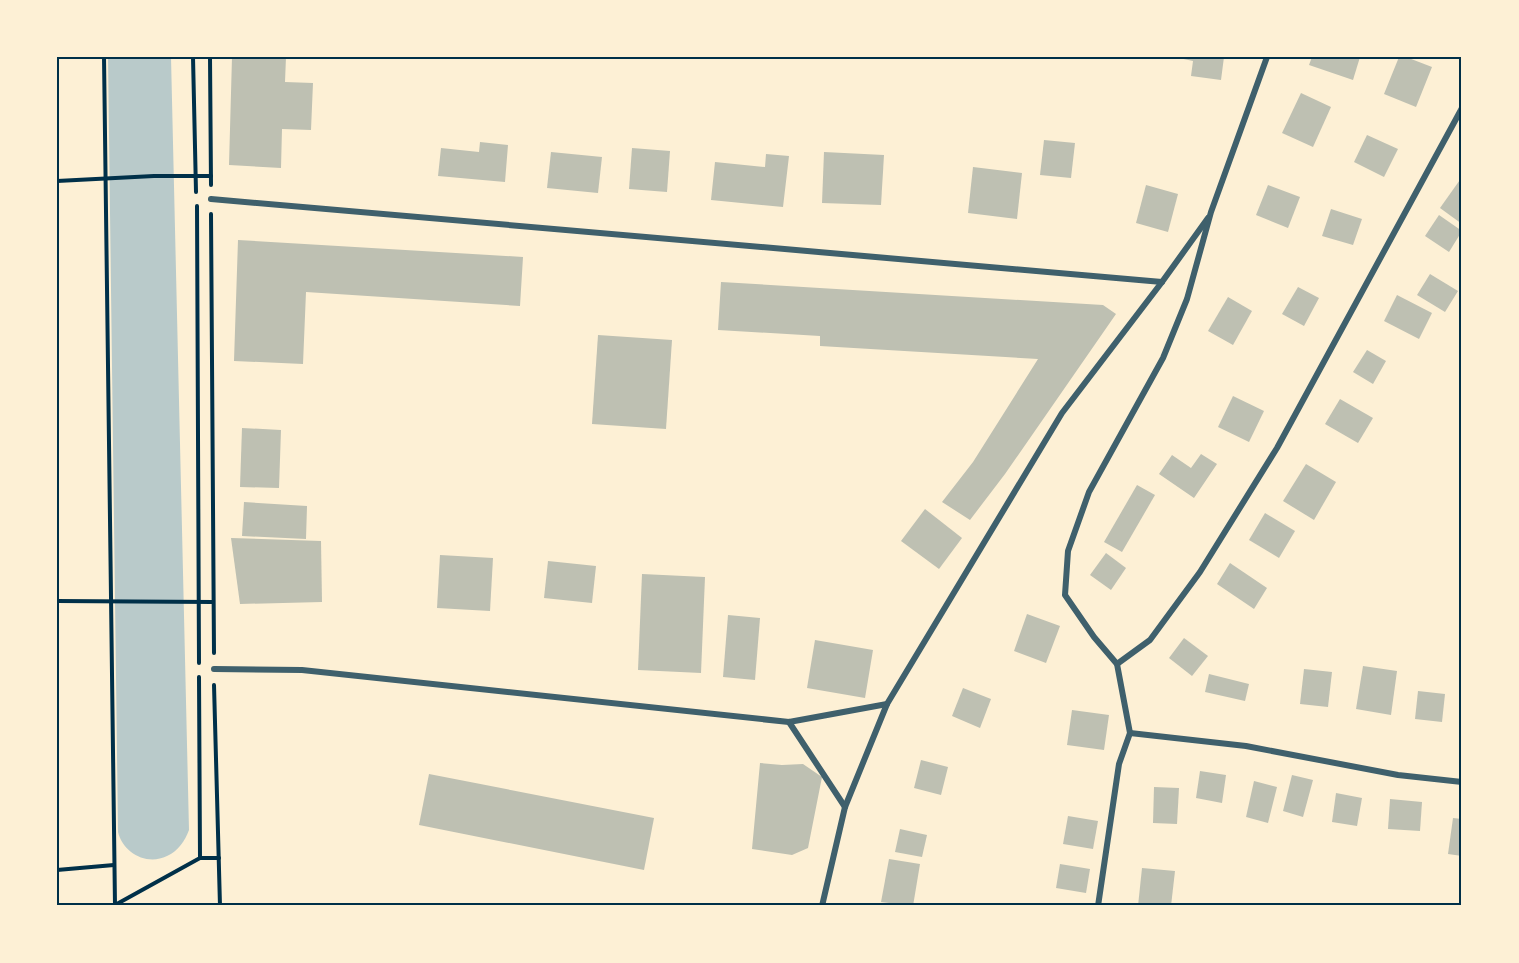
<svg xmlns="http://www.w3.org/2000/svg" width="1519" height="963" viewBox="0 0 1519 963" font-family="Rubik,sans-serif">
<style>
.green{fill:#b9caca}
.building{fill:#bec0b2}
.lines{fill:none;stroke-linecap:round;stroke-linejoin:round}
.path{stroke:#003049;stroke-width:4}
.minor{stroke:#3f606c;stroke-width:6}
.neatline{fill:none;stroke:#003049;stroke-width:2}
</style>
<rect width="100%" height="100%" fill="#fdf0d5"/>
<!-- green -->
<path class="green" d="M108,57H171L189,830C185,841 178,851 167,856C147,866 123,853 118,832Z"/>
<!-- building -->
<g class="building">
<polygon points="232,57 286,57 285,82 313,83 311,130 282,129 281,168 229,165"/>
<polygon points="1174,57 1224,57 1221,80 1191,76 1193,61"/>
<polygon points="1312,57 1360,57 1353,80 1309,65"/>
<polygon points="1399,57 1406,57 1432,67 1416,107 1384,94"/>
<polygon points="1301,93 1331,107 1313,147 1282,133"/>
<polygon points="1367,135 1398,149 1384,177 1354,162"/>
<polygon points="1044,140 1075,143 1071,178 1040,175"/>
<polygon points="480,142 508,145 505,182 438,176 441,148 479,152"/>
<polygon points="632,148 670,151 667,192 629,189"/>
<polygon points="551,152 602,157 598,193 547,188"/>
<polygon points="824,152 884,155 881,205 822,203"/>
<polygon points="766,154 789,156 783,207 711,200 715,162 765,167"/>
<polygon points="973,167 1022,173 1017,219 968,213"/>
<polygon points="1462,177 1462,224 1440,208"/>
<polygon points="1146,185 1178,194 1168,232 1136,223"/>
<polygon points="1268,185 1300,197 1288,228 1256,215"/>
<polygon points="1331,209 1362,219 1353,245 1322,236"/>
<polygon points="1439,215 1462,231 1449,252 1425,236"/>
<polygon points="238,240 523,257 520,306 306,292 303,364 234,361"/>
<polygon points="1430,274 1458,291 1445,312 1417,295"/>
<polygon points="721,282 1103,305 1116,314 1005,474 970,520 942,502 973,462 1038,359 820,346 820,336 718,330"/>
<polygon points="1298,287 1319,298 1304,326 1282,314"/>
<polygon points="1397,295 1432,313 1419,339 1384,321"/>
<polygon points="1228,297 1252,311 1233,345 1208,331"/>
<polygon points="598,335 672,340 666,429 592,424"/>
<polygon points="1367,350 1386,361 1373,384 1353,372"/>
<polygon points="1233,396 1264,411 1249,442 1218,427"/>
<polygon points="1340,399 1373,418 1358,443 1325,424"/>
<polygon points="242,428 281,430 279,488 240,487"/>
<polygon points="1201,454 1217,464 1194,498 1159,474 1172,455 1191,468"/>
<polygon points="1306,464 1336,482 1314,520 1283,501"/>
<polygon points="1137,485 1155,495 1122,552 1104,542"/>
<polygon points="244,502 307,506 306,539 242,536"/>
<polygon points="925,509 962,538 939,569 901,541"/>
<polygon points="1265,513 1295,531 1279,558 1249,540"/>
<polygon points="231,538 321,541 322,602 240,604"/>
<polygon points="1106,553 1126,568 1111,590 1090,575"/>
<polygon points="440,555 493,558 490,611 437,608"/>
<polygon points="548,561 596,566 592,603 544,598"/>
<polygon points="1230,563 1267,588 1254,609 1217,584"/>
<polygon points="642,574 705,577 701,673 638,670"/>
<polygon points="1027,614 1060,626 1046,663 1014,651"/>
<polygon points="728,615 760,618 755,680 723,677"/>
<polygon points="1184,638 1208,656 1192,676 1169,658"/>
<polygon points="815,640 873,650 865,698 807,688"/>
<polygon points="1363,666 1397,671 1391,715 1356,709"/>
<polygon points="1304,669 1332,672 1328,707 1300,704"/>
<polygon points="1209,674 1249,684 1245,701 1205,692"/>
<polygon points="963,688 991,699 980,728 952,716"/>
<polygon points="1418,691 1445,694 1442,722 1415,719"/>
<polygon points="1072,710 1109,715 1104,750 1067,745"/>
<polygon points="921,760 948,767 941,795 914,788"/>
<polygon points="760,763 782,765 803,764 822,777 808,848 792,855 752,849"/>
<polygon points="1200,771 1226,775 1222,803 1196,798"/>
<polygon points="429,774 654,818 644,870 419,825"/>
<polygon points="1292,775 1313,780 1303,817 1283,811"/>
<polygon points="1254,781 1277,787 1268,823 1246,817"/>
<polygon points="1154,787 1179,788 1177,824 1153,823"/>
<polygon points="1336,793 1362,798 1357,826 1332,822"/>
<polygon points="1390,799 1422,802 1420,831 1388,829"/>
<polygon points="1068,816 1098,821 1093,849 1063,844"/>
<polygon points="1453,818 1462,819 1462,856 1448,854"/>
<polygon points="900,829 927,835 922,857 895,852"/>
<polygon points="889,859 920,864 913,906 881,902"/>
<polygon points="1060,864 1090,869 1086,893 1056,888"/>
<polygon points="1142,868 1175,871 1171,906 1138,906"/>
</g>
<g class="lines">
<!-- path -->
<g class="path">
<polyline points="104,57 115,905"/>
<polyline points="193,57 196,192"/>
<polyline points="210,57 211,185"/>
<polyline points="57,181 154,176 211,176"/>
<polyline points="197,206 199,663"/>
<polyline points="211,214 214,653"/>
<polyline points="57,601 213,602"/>
<polyline points="214,685 220,906"/>
<polyline points="200,858 219,858"/>
<polyline points="57,870 114,865"/>
<polyline points="115,905 200,858 199,677"/>
</g>
<!-- minor -->
<g class="minor">
<polyline points="211,199 1162,282"/>
<polyline points="1117,664 1150,640 1200,572 1277,448 1462,108"/>
<polyline points="214,669 302,670 789,722 887,704"/>
<polyline points="789,722 845,807"/>
<polyline points="1130,733 1246,746 1398,775 1462,782"/>
<polyline points="822,906 845,807 887,704 1062,413 1162,282 1208,218"/>
<polyline points="1098,906 1119,764 1130,733 1117,664 1094,637 1065,595 1068,551 1089,492 1163,358 1187,299 1211,212 1267,57"/>
</g>
</g>
<!-- border -->
<rect width="1519" height="963" fill="none" stroke="#fdf0d5" stroke-width="117"/>
<rect x="58" y="58" width="1402" height="846" class="neatline"/>
</svg>
